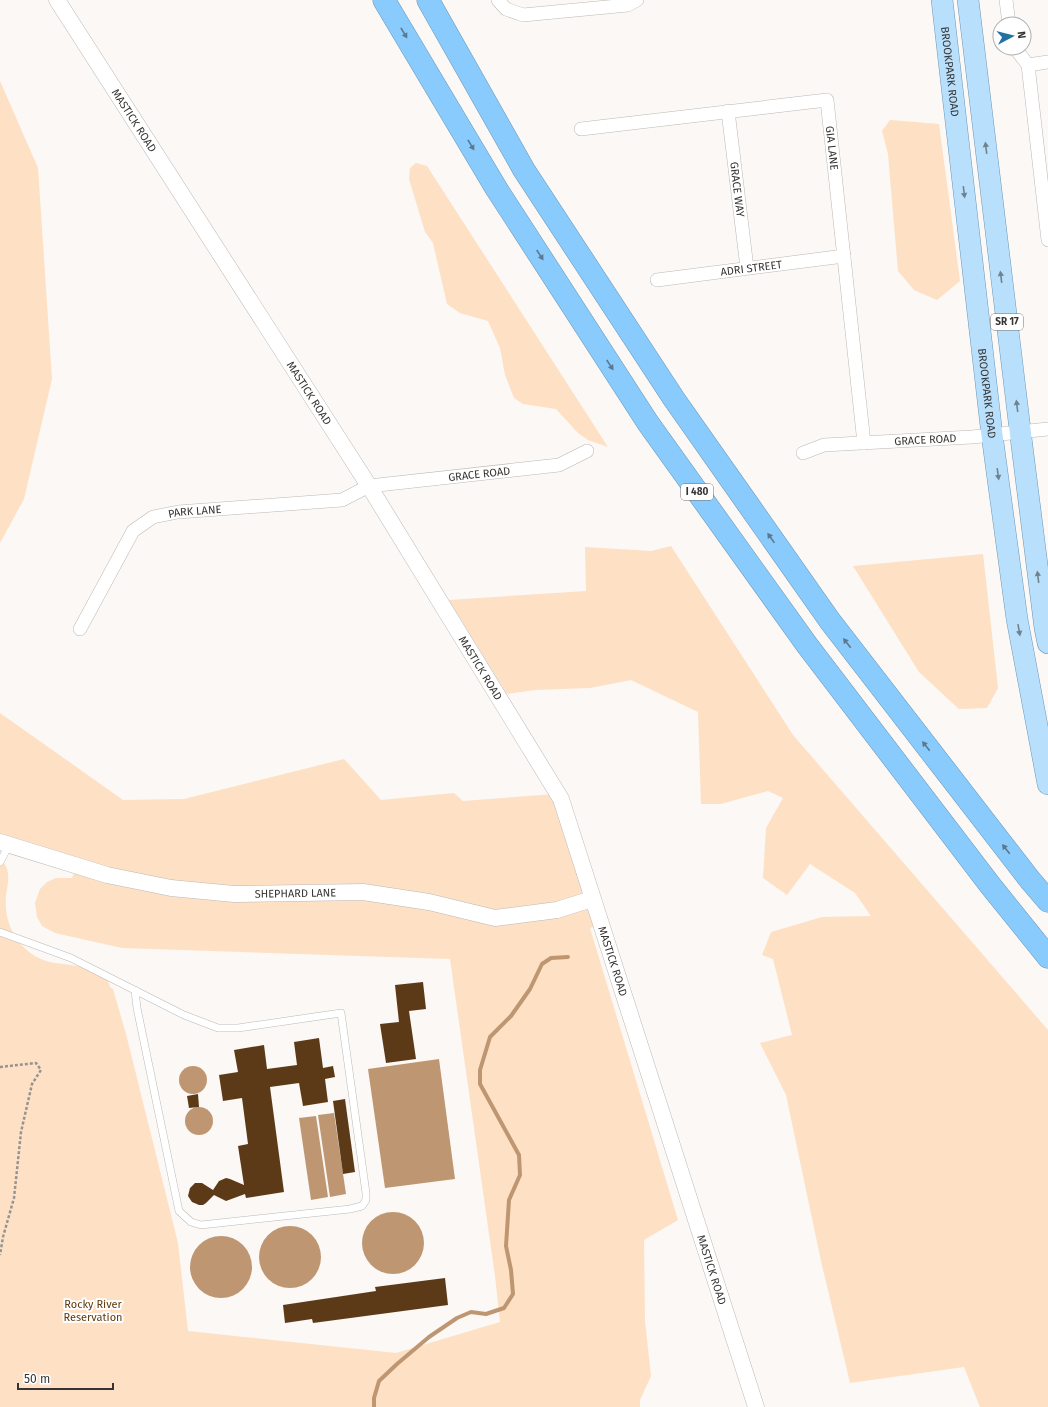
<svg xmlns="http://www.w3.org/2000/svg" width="1048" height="1407" viewBox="0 0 1048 1407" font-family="'Fira Sans',sans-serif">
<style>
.green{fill:#fee0c4}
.water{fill:#be9772}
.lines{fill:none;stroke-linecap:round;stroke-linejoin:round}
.stream{stroke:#be9772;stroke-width:4}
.building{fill:#5c3a17}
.service-casing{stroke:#bcb9b6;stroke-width:8}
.minor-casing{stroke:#bcb9b6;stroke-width:14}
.tertiary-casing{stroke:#bcb9b6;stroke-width:17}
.primary-casing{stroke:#6b96b6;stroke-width:22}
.motorway-casing{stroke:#6b96b6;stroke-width:23}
.path{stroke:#969492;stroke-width:2.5;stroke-dasharray:3 2;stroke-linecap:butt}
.service{stroke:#fff;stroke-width:7}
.minor{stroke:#fff;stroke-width:13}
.tertiary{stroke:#fff;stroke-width:16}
.primary{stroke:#b8e0fd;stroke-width:21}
.motorway{stroke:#88cbfc;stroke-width:22}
.oneway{fill:#5b788e}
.oneway2{fill:#70828e}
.labels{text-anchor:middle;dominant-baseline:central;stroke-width:4;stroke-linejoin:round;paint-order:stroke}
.shield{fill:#fff;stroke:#727271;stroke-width:1}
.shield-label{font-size:10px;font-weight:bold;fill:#363534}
.street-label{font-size:11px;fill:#363534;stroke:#fff}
.park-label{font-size:11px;fill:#60390c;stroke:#fff}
</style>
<rect width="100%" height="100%" fill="#fbf8f5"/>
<!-- green -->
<g class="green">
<polygon points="0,81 38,168 52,379 24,499 0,543"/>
<polygon points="890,120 939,124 960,281 937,300 914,290 898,271 888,154 882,131"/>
<polygon points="416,163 427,166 608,447 588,440 578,433 556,409 523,404 514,398 505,375 500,348 488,321 460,313 447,304 433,243 425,232 409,179 410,168"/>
<polygon points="671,546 793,735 1048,1030 1048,1407 980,1407 964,1367 850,1383 821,1261 786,1095 760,1043 792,1035 773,959 762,955 771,932 822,917 871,916 855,893 810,864 787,895 763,878 766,828 783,798 768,791 721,804 701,804 698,712 631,680 590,688 535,690 507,694 449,600 586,591 585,547 651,551"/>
<polygon points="983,554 998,688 987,708 959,709 919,672 853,566"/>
<path d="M0,713L123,800L184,799L344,759L381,800L454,793L463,801L555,794L597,926L590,928L678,1220L644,1240L645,1321L651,1376L640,1400V1407H0V859C12,869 8,882 6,896C3,924 19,952 46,961C52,963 58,963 64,964C77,966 90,968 104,970L110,987L113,989L126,1034L178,1243L188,1331L396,1353L500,1322L495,1276L450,959L122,948L55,933L42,926L37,917L35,903L40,889L47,882L56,878H72L74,873L0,849Z"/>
</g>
<!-- water -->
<g class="water">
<polygon points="439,1059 455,1179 385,1188 368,1069"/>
<circle cx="193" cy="1080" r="14"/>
<circle cx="199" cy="1121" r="14"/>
<polygon points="334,1113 346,1194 330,1197 318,1115"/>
<polygon points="316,1116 328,1197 311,1200 299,1118"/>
<circle cx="393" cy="1243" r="31"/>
<circle cx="290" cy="1257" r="31"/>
<circle cx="221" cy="1267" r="31"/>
</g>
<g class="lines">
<!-- stream -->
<polyline class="stream" points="374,1407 374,1398 379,1381 397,1364 429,1337 457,1318 471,1312 486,1314 504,1308 513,1294 511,1270 506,1246 509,1200 520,1175 519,1155 480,1084 480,1070 490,1037 511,1016 530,989 542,964 551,958 568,957"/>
</g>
<!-- building -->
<g class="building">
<polygon points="423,982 426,1009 409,1011 416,1059 386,1063 380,1024 399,1022 395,985"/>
<polygon points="319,1038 323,1068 333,1066 335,1077 325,1079 328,1102 303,1106 299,1083 270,1087 284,1192 246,1198 245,1194 226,1201 214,1195 206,1203 203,1205 199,1205 192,1202 188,1196 190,1188 195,1183 202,1183 213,1190 219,1181 226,1178 230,1179 244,1185 238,1146 248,1144 242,1098 223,1101 219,1075 238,1072 234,1050 264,1045 267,1069 297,1065 294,1042"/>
<polygon points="198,1094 199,1107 189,1108 187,1096"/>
<polygon points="345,1099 355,1172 343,1174 333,1101"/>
<polygon points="445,1278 448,1305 313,1323 312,1319 285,1323 283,1305 376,1291 375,1287"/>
</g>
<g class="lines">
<defs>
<g id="service">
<polyline points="0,862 9,845"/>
<polyline points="0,932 71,958 184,1015 218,1028 238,1028 341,1013 366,1193 366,1200 362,1206 350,1209 201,1225 191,1222 179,1211 137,1008 135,990"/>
</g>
<g id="minor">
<polyline points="498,0 506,9 523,15 628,5 637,0"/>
<polyline points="1006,0 1009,24"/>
<polyline points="1015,48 1028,65 1048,240"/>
<polyline points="1028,65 1048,62"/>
<path id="s1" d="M728,111L747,268"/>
<path id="s2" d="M581,129L827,100L864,443"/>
<path id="s3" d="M657,280L844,256"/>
<path id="s4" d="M803,453L824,445L972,437L1048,429"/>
<path id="s5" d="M80,629L133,531L153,517L178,512L342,500L369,486L559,465L587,451"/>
</g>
<g id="tertiary">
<path id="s6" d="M57,0L369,486L561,799L756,1407"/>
<path id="s7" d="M0,842L107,875L171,888L234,894L363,892L429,902L495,918L557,910L592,899"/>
</g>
<g id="primary">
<path id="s8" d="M942,0L992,435L1017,619L1048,784"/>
<polyline points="968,0 1022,446 1045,628 1048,643"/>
</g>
<g id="motorway">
<polyline points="384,0 496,188 648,423 807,645 990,885 1048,957"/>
<polyline points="428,0 524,170 674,399 830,621 1030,880 1048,901"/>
</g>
</defs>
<!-- service casing -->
<use href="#service" class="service-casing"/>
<!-- minor casing -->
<use href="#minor" class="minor-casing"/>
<!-- tertiary casing -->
<use href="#tertiary" class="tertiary-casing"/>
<!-- primary casing -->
<use href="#primary" class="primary-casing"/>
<!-- motorway casing -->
<use href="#motorway" class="motorway-casing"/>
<!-- path -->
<polyline class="path" points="0,1067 36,1063 41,1070 32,1084 21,1132 14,1198 3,1237 0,1255"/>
<!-- service -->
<use href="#service" class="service"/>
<!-- minor -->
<use href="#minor" class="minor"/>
<!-- tertiary -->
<use href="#tertiary" class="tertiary"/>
<!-- primary -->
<use href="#primary" class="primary"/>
<!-- motorway -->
<use href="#motorway" class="motorway"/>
</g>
<!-- one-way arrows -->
<defs><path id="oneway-solid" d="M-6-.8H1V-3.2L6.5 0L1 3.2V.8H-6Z"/></defs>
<g class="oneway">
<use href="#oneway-solid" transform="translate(404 33) rotate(59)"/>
<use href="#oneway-solid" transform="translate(471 145) rotate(59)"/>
<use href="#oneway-solid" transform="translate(540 255) rotate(57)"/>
<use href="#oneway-solid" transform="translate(610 365) rotate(57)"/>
<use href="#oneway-solid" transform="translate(771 538) rotate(-125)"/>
<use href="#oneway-solid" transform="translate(847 643) rotate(-128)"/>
<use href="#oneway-solid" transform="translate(926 746) rotate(-128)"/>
<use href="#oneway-solid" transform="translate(1006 849) rotate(-128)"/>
</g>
<g class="oneway2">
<use href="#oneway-solid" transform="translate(986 148) rotate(-97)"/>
<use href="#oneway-solid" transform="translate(964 192) rotate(83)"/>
<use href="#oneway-solid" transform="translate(1001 277) rotate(-97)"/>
<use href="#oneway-solid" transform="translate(1017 406) rotate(-97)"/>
<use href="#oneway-solid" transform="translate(998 474) rotate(82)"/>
<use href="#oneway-solid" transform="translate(1038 577) rotate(-97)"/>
<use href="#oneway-solid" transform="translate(1019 630) rotate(80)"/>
</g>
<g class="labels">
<!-- shield labels -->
<g class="shield">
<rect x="991" y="314" width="32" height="16" rx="3"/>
<rect x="681" y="484" width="32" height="16" rx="3"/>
</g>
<g class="shield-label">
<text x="1007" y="322">SR 17</text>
<text x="697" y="492">I 480</text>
</g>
<!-- street labels -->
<g class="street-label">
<text stroke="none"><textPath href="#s8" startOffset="72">BROOKPARK ROAD</textPath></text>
<text stroke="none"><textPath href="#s6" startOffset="143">MASTICK ROAD</textPath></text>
<text stroke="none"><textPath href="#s2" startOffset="296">GIA LANE</textPath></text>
<text stroke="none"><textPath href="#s1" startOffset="79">GRACE WAY</textPath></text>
<text stroke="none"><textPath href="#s3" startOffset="95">ADRI STREET</textPath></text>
<text stroke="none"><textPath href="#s8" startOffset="396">BROOKPARK ROAD</textPath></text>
<text stroke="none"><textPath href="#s6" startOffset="467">MASTICK ROAD</textPath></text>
<text stroke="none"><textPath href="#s4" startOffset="124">GRACE ROAD</textPath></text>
<text stroke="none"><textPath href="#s5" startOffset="467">GRACE ROAD</textPath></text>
<text stroke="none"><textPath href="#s5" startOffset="178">PARK LANE</textPath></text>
<text stroke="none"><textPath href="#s6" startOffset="791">MASTICK ROAD</textPath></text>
<text stroke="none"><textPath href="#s7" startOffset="302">SHEPHARD LANE</textPath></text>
<text stroke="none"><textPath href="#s6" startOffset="1115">MASTICK ROAD</textPath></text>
<text stroke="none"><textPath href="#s6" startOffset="1439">MASTICK ROAD</textPath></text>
</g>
<!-- park labels -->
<g class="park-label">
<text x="93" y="1304">Rocky River<tspan x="93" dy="13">Reservation</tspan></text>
</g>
</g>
<!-- north arrow -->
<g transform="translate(1012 36) rotate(83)"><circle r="19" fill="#ffffff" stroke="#afaeae"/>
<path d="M0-3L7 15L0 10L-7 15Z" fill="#2271a3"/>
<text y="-6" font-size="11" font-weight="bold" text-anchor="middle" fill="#363534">N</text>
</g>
<!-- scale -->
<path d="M18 1383v6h95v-6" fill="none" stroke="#363534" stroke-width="2"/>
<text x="24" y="1383" font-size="12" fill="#363534" stroke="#ffffff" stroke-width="3" paint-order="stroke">50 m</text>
</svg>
